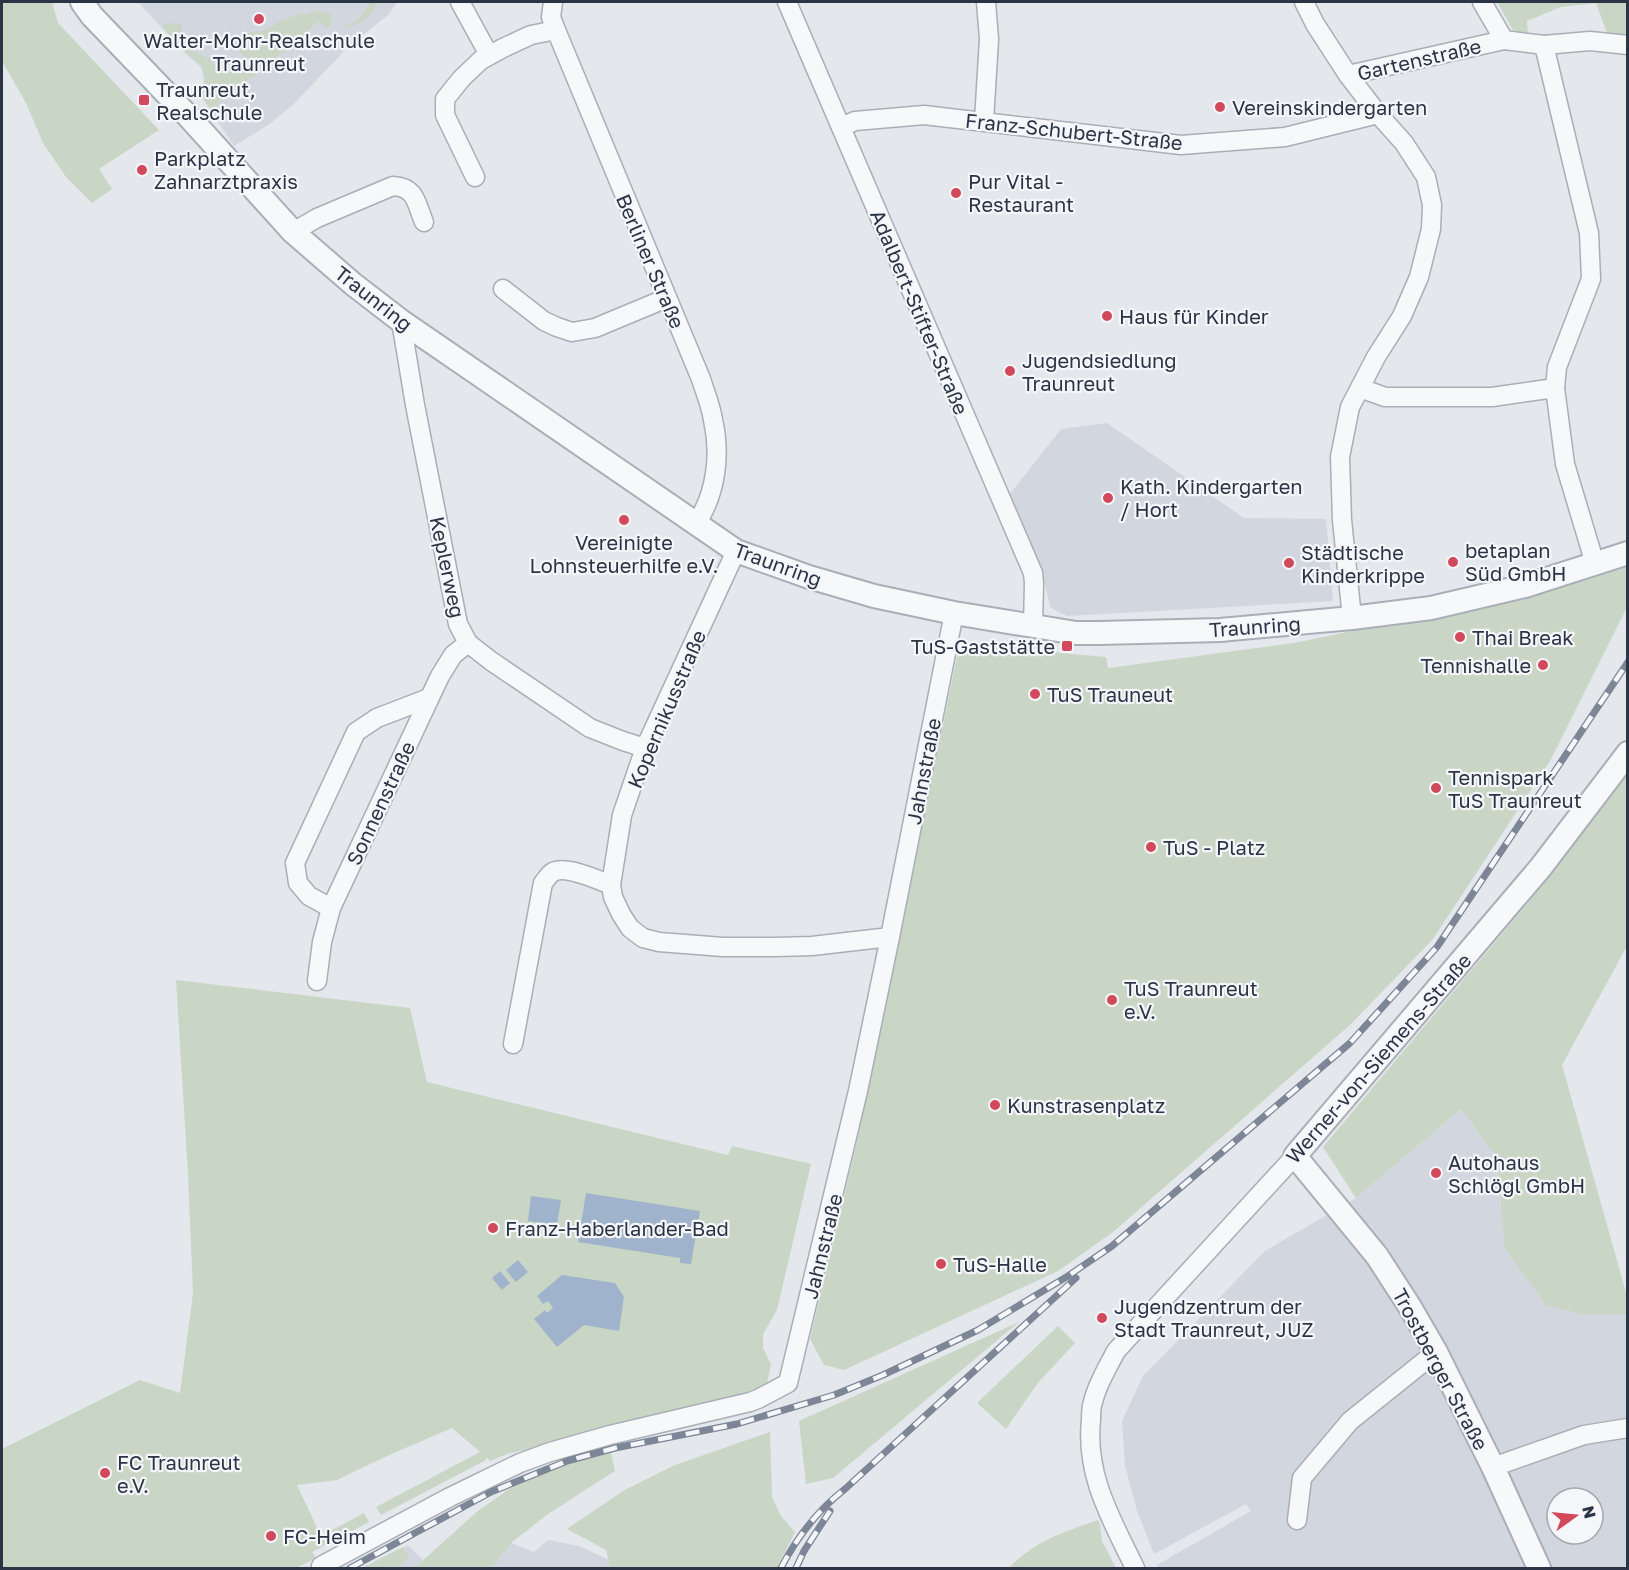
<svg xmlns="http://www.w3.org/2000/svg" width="1629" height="1570" viewBox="0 0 1629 1570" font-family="'Golos Text',sans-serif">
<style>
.built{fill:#d2d6de;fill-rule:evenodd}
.green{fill:#c9d6c5}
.water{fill:#9fb4cc}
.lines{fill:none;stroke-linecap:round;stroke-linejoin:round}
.minor-casing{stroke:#a9aeb7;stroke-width:21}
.tertiary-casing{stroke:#a9aeb7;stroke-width:26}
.minor{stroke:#f7f8fa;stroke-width:18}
.tertiary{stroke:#f7f8fa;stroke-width:22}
.rail-casing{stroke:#7d8696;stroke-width:7}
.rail{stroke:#f4f6f9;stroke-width:4.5;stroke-dasharray:14;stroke-linecap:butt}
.poi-dot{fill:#d1495b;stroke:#f4f6f9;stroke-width:2}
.labels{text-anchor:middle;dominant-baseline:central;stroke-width:4.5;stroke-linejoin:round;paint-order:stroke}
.poi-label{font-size:20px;fill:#2b3445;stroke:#f4f6f9;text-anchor:start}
.street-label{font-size:20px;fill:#2b3445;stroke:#f4f6f9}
</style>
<rect width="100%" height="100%" fill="#e4e7ec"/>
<!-- built -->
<g class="built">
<polygon points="138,2 397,2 388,15 349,46 293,105 268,125 234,146 201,96 204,79 201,67 183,51"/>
<polygon points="1107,423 1244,518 1326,519 1333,601 1067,616 1051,608 1042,574 1010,494 1061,429"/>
<path d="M1461,1109L1498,1159L1504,1247L1582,1314H1627V1568H1158L1157,1565L1251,1511L1246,1504L1154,1554L1137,1511L1125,1465L1122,1421L1143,1376L1265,1251L1356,1198ZM1557,1498H1593V1534H1557Z"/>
<polygon points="478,1511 511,1543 528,1550 534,1552 548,1540 579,1546 627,1568 362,1568 408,1545 423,1560"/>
</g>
<!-- green -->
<g class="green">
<polygon points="2,2 52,2 58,23 159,130 99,169 112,189 92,203 66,177 43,143 26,103 2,61"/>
<path d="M370,2H377C370,18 361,25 343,28C356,22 365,15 370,2Z"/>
<polygon points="1497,2 1627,2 1627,35 1607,33 1596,3 1561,7 1527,21 1528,35 1513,30"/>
<path d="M320,11L332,15L330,27L325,28L319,21L261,70C249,61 238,56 237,40L246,33L263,31L282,20L297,15Z"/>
<path d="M170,23L180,24L182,27L181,37L194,52L211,59L215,66C236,72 233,49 256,74L216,104L222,115L218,117L213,114L202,96L205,78L202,67L183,50L162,26Z"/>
<polygon points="1627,566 1627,607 1550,761 1433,939 1350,1025 1113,1232 1058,1271 844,1370 824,1365 810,1339 853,1159 957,657 970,651 993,647 1106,657 1108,668 1294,643 1513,598"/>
<polygon points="1627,772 1627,946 1562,1065 1627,1296 1627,1314 1582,1314 1546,1305 1504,1247 1498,1159 1461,1109 1356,1198 1323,1147 1527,904"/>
<polygon points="176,980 410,1008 427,1082 728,1155 732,1146 811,1164 777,1310 763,1334 763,1348 771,1364 767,1384 738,1395 595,1434 507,1454 490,1461 486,1457 486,1460 381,1515 376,1507 480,1452 452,1428 389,1455 337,1480 297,1485 321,1536 364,1513 369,1522 312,1552 316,1558 296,1568 2,1568 2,1449 140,1380 180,1393 193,1293 188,1174"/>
<polygon points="1019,1322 833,1478 806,1484 799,1421"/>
<polygon points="1058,1326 1075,1343 1037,1384 1006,1429 977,1403"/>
<polygon points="770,1432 772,1497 781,1516 795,1532 777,1568 610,1568 606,1550 567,1529 623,1491 675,1465"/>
<polygon points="611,1453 615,1471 548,1514 511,1543 491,1568 417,1568 416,1567 478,1511 516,1484 567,1463"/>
<path d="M1098,1520L1100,1525L1102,1541L1116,1568H1009C1032,1542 1066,1531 1098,1520Z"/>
<polygon points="403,1547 409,1557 398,1568 362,1568"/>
</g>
<!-- water -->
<g class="water">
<polygon points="586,1193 700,1211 691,1264 680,1263 680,1258 578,1242"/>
<polygon points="531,1196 561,1200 557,1225 528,1221"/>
<polygon points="518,1260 528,1272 516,1282 506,1270"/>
<polygon points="500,1271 510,1283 502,1290 492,1278"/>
<polygon points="562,1275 615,1283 624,1297 619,1331 584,1325 557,1347 534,1319 545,1310 547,1313 553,1308 548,1301 543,1304 537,1296"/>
</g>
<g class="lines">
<defs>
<g id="minor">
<polyline points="460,2 489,55"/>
<path d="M553,2L551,17L556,30L701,379C705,392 711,406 713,420C721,455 716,494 696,524"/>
<polyline points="787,2 1033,573 1034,583 1033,626"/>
<polyline points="1304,2 1315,24 1348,75 1378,114 1404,143 1426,177 1432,205 1431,229 1419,277 1402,316 1376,357 1350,407 1340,457 1342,520 1352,618"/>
<polyline points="1482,2 1504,40 1544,45 1589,233 1591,279 1557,367 1555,388 1565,464 1595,564"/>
<polyline points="1544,45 1590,41 1628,45"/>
<polyline points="1348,75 1504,40"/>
<polyline points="984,121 989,39 986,2"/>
<polyline points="841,127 855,121 924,115 1181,145 1285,137 1378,114"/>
<polyline points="475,177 445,115 445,99 462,78 481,60 503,48 531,35 556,30"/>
<path d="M293,232L317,218L393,186C416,187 416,203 424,222"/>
<polyline points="503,289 544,321 557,327 572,332 595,328 667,298"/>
<polyline points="401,321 415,405 458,624 468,643 491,661 590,728 623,741 645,748"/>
<polyline points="1360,388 1385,397 1492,397 1555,388"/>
<polyline points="736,551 645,748 622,815 611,885 613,897 621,914 630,928 643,938 659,942 723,947 775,947 812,946 890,937"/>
<polyline points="331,908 309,896 298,883 295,863 356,732 377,718 429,698"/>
<polyline points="317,981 322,942 331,908 440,676 453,655 468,643"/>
<path d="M513,1044L543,883C546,880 549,874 553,872C566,865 598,880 611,885"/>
<polyline points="1493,1467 1584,1435 1628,1428"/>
<polyline points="1297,1520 1302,1478 1350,1421 1436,1352"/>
<polyline points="321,1566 450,1497 520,1463 550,1452 610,1435 750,1402 758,1399 788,1383 858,1091 890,937 954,613"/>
<path d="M1135,1568C1112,1520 1085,1476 1091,1420C1091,1414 1091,1407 1093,1402C1097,1384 1108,1367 1116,1351L1295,1156"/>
</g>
<g id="tertiary">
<polyline points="82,2 92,16 189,117 293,232 353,284 401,321 736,551 809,577 874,596 954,613 1076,633 1099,633 1220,630 1352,618 1431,608 1525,586 1628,553"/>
<polyline points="1539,1568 1493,1467 1436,1352 1410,1307 1377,1256 1295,1156 1541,867 1628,753"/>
</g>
</defs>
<!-- minor casing -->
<use href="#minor" class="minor-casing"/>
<!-- tertiary casing -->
<use href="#tertiary" class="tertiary-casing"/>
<!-- minor -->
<use href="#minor" class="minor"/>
<!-- tertiary -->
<use href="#tertiary" class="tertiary"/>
<defs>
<g id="rail">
<polyline points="350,1568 491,1492 567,1461 615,1448 737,1424 834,1395 883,1375 978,1330 1068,1276 1112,1246 1350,1043 1437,947 1628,662"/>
<path d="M781,1568C797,1537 818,1510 845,1489L1076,1278"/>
<polyline points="796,1568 804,1551 830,1511"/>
</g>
</defs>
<!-- rail casing -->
<use href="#rail" class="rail-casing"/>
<!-- rail -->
<use href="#rail" class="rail"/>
</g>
<!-- markers -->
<g class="poi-dot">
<circle cx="259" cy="19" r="6"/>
<rect x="138" y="94" width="12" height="12" rx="3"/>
<circle cx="1220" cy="107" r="6"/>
<circle cx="142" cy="170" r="6"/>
<circle cx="956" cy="193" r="6"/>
<circle cx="1107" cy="316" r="6"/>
<circle cx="1010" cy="371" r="6"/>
<circle cx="1108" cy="498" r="6"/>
<circle cx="624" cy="520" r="6"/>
<circle cx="1453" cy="562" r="6"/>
<circle cx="1289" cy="563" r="6"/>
<circle cx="1460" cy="637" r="6"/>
<rect x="1061" y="640" width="12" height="12" rx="3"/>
<circle cx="1543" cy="665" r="6"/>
<circle cx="1035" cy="694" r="6"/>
<circle cx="1436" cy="788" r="6"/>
<circle cx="1151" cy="847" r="6"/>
<circle cx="1112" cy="1000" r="6"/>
<circle cx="995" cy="1105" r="6"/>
<circle cx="1436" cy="1173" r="6"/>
<circle cx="493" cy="1228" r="6"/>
<circle cx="941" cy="1264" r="6"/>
<circle cx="1102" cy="1318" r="6"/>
<circle cx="105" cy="1473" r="6"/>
<circle cx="271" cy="1536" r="6"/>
</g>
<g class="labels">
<!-- poi labels -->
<g class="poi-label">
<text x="259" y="40" text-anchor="middle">Walter-Mohr-Realschule<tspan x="259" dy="23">Traunreut</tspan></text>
<text x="156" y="89">Traunreut,<tspan x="156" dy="23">Realschule</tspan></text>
<text x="1232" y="107">Vereinskindergarten</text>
<text x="154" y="158">Parkplatz<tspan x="154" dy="23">Zahnarztpraxis</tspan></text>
<text x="968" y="181">Pur Vital -<tspan x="968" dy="23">Restaurant</tspan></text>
<text x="1119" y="316">Haus für Kinder</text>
<text x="1022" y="360">Jugendsiedlung<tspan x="1022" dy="23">Traunreut</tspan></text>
<text x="1120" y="486">Kath. Kindergarten<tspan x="1120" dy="23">/ Hort</tspan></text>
<text x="624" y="542" text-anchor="middle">Vereinigte<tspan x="624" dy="23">Lohnsteuerhilfe e.V.</tspan></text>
<text x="1465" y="550">betaplan<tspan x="1465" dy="23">Süd GmbH</tspan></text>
<text x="1301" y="552">Städtische<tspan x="1301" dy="23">Kinderkrippe</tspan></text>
<text x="1472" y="637">Thai Break</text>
<text x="1055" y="646" text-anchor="end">TuS-Gaststätte</text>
<text x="1531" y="665" text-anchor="end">Tennishalle</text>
<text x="1047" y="694">TuS Trauneut</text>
<text x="1448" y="777">Tennispark<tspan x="1448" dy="23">TuS Traunreut</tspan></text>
<text x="1163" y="847">TuS - Platz</text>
<text x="1124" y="988">TuS Traunreut<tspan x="1124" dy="23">e.V.</tspan></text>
<text x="1007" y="1105">Kunstrasenplatz</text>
<text x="1448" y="1162">Autohaus<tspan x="1448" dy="23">Schlögl GmbH</tspan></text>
<text x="505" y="1228">Franz-Haberlander-Bad</text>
<text x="953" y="1264">TuS-Halle</text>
<text x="1114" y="1306">Jugendzentrum der<tspan x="1114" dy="23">Stadt Traunreut, JUZ</tspan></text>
<text x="117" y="1462">FC Traunreut<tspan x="117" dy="23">e.V.</tspan></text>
<text x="283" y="1536">FC-Heim</text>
</g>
<!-- street labels -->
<g class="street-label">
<text transform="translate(1419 59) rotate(-13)">Gartenstraße</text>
<text transform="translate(1074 131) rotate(6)">Franz-Schubert-Straße</text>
<text transform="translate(651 261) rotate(67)">Berliner Straße</text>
<text transform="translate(374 298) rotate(38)">Traunring</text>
<text transform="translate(920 312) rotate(67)">Adalbert-Stifter-Straße</text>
<text transform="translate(778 564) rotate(20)">Traunring</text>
<text transform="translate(448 567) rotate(78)">Keplerweg</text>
<text transform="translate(1255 626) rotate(-4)">Traunring</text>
<text transform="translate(666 709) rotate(-67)">Kopernikusstraße</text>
<text transform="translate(923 771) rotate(-79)">Jahnstraße</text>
<text transform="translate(380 803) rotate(-65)">Sonnenstraße</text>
<text transform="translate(1378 1058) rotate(-49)">Werner-von-Siemens-Straße</text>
<text transform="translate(822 1246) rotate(-76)">Jahnstraße</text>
<text transform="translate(1441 1369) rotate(62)">Trostberger Straße</text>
</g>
</g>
<!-- border -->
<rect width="1629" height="1570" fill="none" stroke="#2b3445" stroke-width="6"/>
<!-- north arrow -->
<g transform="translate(1575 1516) rotate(75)"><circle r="28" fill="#f4f6f9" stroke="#a4a8b1" stroke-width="1.5"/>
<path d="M0-4.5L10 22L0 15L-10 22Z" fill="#d1495b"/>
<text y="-9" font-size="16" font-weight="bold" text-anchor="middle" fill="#2b3445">N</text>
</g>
</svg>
